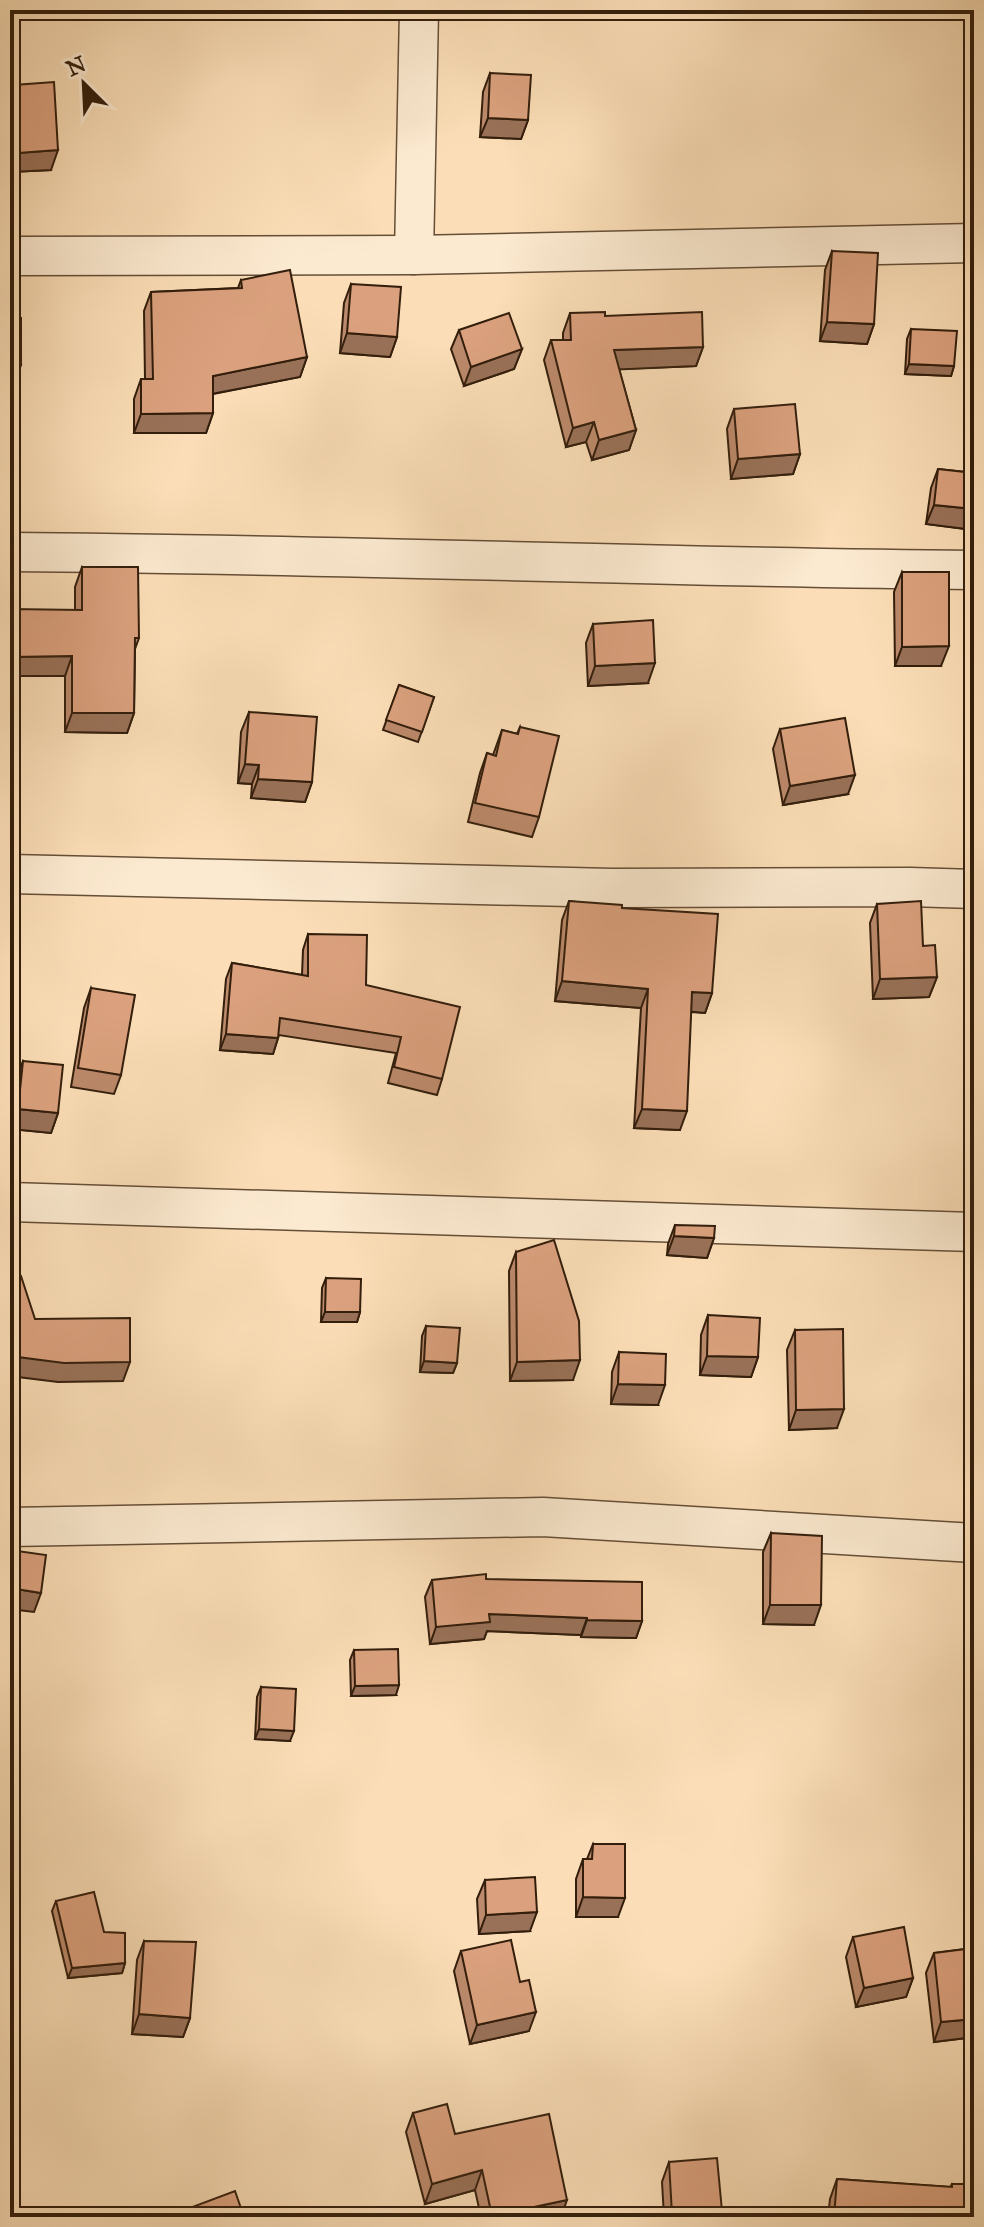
<svg xmlns="http://www.w3.org/2000/svg" width="984" height="2227" viewBox="0 0 984 2227" font-family="'IM FELL Great Primer',serif">
<style>
.lines{fill:none;stroke-linecap:round;stroke-linejoin:round}
.street-casing{stroke:#654e37;stroke-width:41}
.street{stroke:#fcead0;stroke-width:38}
.wall{fill:#bc8a6c;stroke:#331e0c;stroke-width:2}
.shaded-wall{fill:#997158;stroke:#331e0c;stroke-width:2}
.building{fill:#dba17e;stroke:#331e0c;stroke-width:2}
</style>
<rect width="100%" height="100%" fill="#fbdeb7"/>
<filter id="stains"><feTurbulence type="fractalNoise" baseFrequency=".0025" numOctaves="4"/><feColorMatrix values="0 0 0 0 .2 0 0 0 0 .09 0 0 0 0 .02 0 0 0 .5 -.17"/></filter>
<radialGradient id="worn" r=".72"><stop offset=".6" stop-color="#630" stop-opacity="0"/><stop offset="1" stop-color="#630" stop-opacity=".3"/></radialGradient>
<g class="lines">
<defs>
<g id="street">
<polyline points="414,255 419,10"/>
<polyline points="10,256 414,255 974,243"/>
<path d="M10,552C331,554 653,567 974,570"/>
<polyline points="10,874 612,888 910,887 974,889"/>
<polyline points="10,1202 974,1232"/>
<polyline points="10,1527 543,1517 974,1543"/>
</g>
</defs>
<!-- street casing -->
<use href="#street" class="street-casing"/>
<!-- street -->
<use href="#street" class="street"/>
</g>
<!-- wall -->
<g class="wall">
<polygon points="490,73 528,120 521,139 480,137 483,92"/>
<polygon points="14,85 51,170 11,172 10,96"/>
<polygon points="832,251 874,324 867,344 820,341 825,270"/>
<polygon points="241,280 307,357 300,377 213,394 213,413 206,433 134,433 134,399 141,379 145,379 144,311 151,292 238,288"/>
<polygon points="351,284 397,337 390,357 340,353 344,303"/>
<polygon points="570,313 605,316 703,347 696,366 619,369 636,430 629,450 592,460 586,442 566,447 544,360 551,340 563,340 563,333"/>
<polygon points="911,329 954,366 951,376 905,374 907,339"/>
<polygon points="459,330 522,349 514,369 464,386 451,349"/>
<polygon points="734,409 800,454 793,474 731,479 727,429"/>
<polygon points="938,469 974,473 974,530 926,524 931,488"/>
<polygon points="82,567 139,638 135,649 134,713 127,733 65,732 65,676 75,610 75,587"/>
<polygon points="902,572 941,666 895,666 894,592"/>
<polygon points="593,624 648,683 588,686 586,643"/>
<polygon points="399,685 434,697 418,742 383,730"/>
<polygon points="249,712 312,782 305,802 251,798 252,784 238,783 241,732"/>
<polygon points="520,727 539,817 532,837 468,822 480,773 487,753 493,755 502,730 517,734"/>
<polygon points="780,729 848,794 783,805 773,749"/>
<polygon points="569,901 622,908 712,993 705,1013 691,1012 680,1130 634,1128 641,1008 555,1001 562,920"/>
<polygon points="877,904 923,946 937,977 929,997 873,999 870,923"/>
<polygon points="308,934 366,985 442,1079 437,1095 388,1083 396,1053 279,1035 273,1054 220,1050 226,979 232,963 302,975 303,950"/>
<polygon points="91,988 121,1075 114,1094 71,1087 84,1008"/>
<polygon points="23,1061 58,1113 51,1133 11,1129 16,1081"/>
<polygon points="675,1225 714,1238 707,1258 667,1255 668,1244"/>
<polygon points="516,1252 573,1380 510,1381 509,1271"/>
<polygon points="326,1278 360,1312 357,1322 321,1322 322,1288"/>
<polygon points="708,1315 758,1357 751,1377 700,1375 701,1335"/>
<polygon points="426,1326 457,1363 453,1373 420,1372 422,1336"/>
<polygon points="795,1330 837,1428 789,1430 787,1350"/>
<polygon points="619,1352 658,1405 611,1404 612,1372"/>
<polygon points="771,1533 814,1625 763,1624 763,1552"/>
<polygon points="486,1579 642,1621 636,1638 581,1637 581,1635 487,1631 484,1639 430,1644 425,1597 432,1580"/>
<polygon points="354,1650 396,1695 351,1696 350,1660"/>
<polygon points="261,1687 290,1741 255,1739 257,1697"/>
<polygon points="593,1844 618,1917 576,1917 576,1879 583,1859 587,1859"/>
<polygon points="485,1880 530,1931 479,1934 477,1899"/>
<polygon points="56,1901 104,1932 125,1963 122,1973 68,1978 52,1911"/>
<polygon points="853,1937 913,1978 906,1997 856,2007 846,1957"/>
<polygon points="144,1941 190,2018 183,2037 132,2034 137,1960"/>
<polygon points="974,1948 974,2037 934,2042 926,1973 934,1953"/>
<polygon points="461,1951 520,1982 529,2031 470,2044 454,1971"/>
<polygon points="413,2113 455,2134 561,2217 481,2217 475,2190 425,2204 406,2132"/>
<polygon points="669,2162 719,2217 664,2217 662,2182"/>
<polygon points="837,2179 950,2187 952,2184 974,2217 828,2217 830,2199"/>
<polygon points="187,2209 244,2217 183,2217"/>
</g>
<!-- shaded-wall -->
<g class="shaded-wall">
<polygon points="488,118 528,120 521,139 480,137"/>
<polygon points="58,150 51,170 11,172 18,153"/>
<polygon points="827,322 874,324 867,344 820,341"/>
<polygon points="347,333 397,337 390,357 340,353"/>
<polygon points="703,347 696,366 607,370 614,350"/>
<polygon points="522,349 514,369 464,386 471,367"/>
<polygon points="307,357 300,377 206,395 213,376"/>
<polygon points="909,364 954,366 951,376 905,374"/>
<polygon points="10,365 21,365 14,385 10,385"/>
<polygon points="213,413 206,433 134,433 141,414"/>
<polygon points="594,422 586,442 566,447 573,428"/>
<polygon points="636,430 629,450 592,460 599,440"/>
<polygon points="800,454 793,474 731,479 738,459"/>
<polygon points="934,505 974,509 974,530 926,524"/>
<polygon points="949,646 941,666 895,666 902,647"/>
<polygon points="72,656 65,676 10,676 10,657"/>
<polygon points="655,663 648,683 588,686 595,666"/>
<polygon points="72,713 134,713 127,733 65,732"/>
<polygon points="245,764 259,765 252,784 238,783"/>
<polygon points="855,775 848,794 783,805 790,786"/>
<polygon points="258,779 312,782 305,802 251,798"/>
<polygon points="937,977 929,997 873,999 880,979"/>
<polygon points="562,981 648,989 641,1008 555,1001"/>
<polygon points="692,992 712,993 705,1013 685,1011"/>
<polygon points="226,1034 278,1038 273,1054 220,1050"/>
<polygon points="18,1109 58,1113 51,1133 11,1129"/>
<polygon points="642,1109 687,1111 680,1130 634,1128"/>
<polygon points="674,1236 714,1238 707,1258 667,1255"/>
<polygon points="325,1312 360,1312 357,1322 321,1322"/>
<polygon points="10,1356 130,1362 123,1381 58,1382 10,1376"/>
<polygon points="707,1356 758,1357 751,1377 700,1375"/>
<polygon points="580,1360 573,1380 510,1381 517,1362"/>
<polygon points="424,1361 457,1363 453,1373 420,1372"/>
<polygon points="618,1384 665,1385 658,1405 611,1404"/>
<polygon points="844,1409 837,1428 789,1430 796,1410"/>
<polygon points="10,1588 41,1593 34,1612 10,1609"/>
<polygon points="770,1605 821,1605 814,1625 763,1624"/>
<polygon points="489,1614 587,1618 581,1635 487,1631 484,1639 430,1644 436,1627"/>
<polygon points="587,1620 642,1621 636,1638 581,1637"/>
<polygon points="399,1685 396,1695 351,1696 355,1686"/>
<polygon points="259,1729 294,1731 290,1741 255,1739"/>
<polygon points="583,1897 625,1898 618,1917 576,1917"/>
<polygon points="537,1912 530,1931 479,1934 486,1915"/>
<polygon points="125,1963 122,1973 68,1978 72,1968"/>
<polygon points="913,1978 906,1997 856,2007 864,1988"/>
<polygon points="536,2012 529,2031 470,2044 477,2025"/>
<polygon points="139,2014 190,2018 183,2037 132,2034"/>
<polygon points="974,2019 974,2037 934,2042 941,2022"/>
<polygon points="482,2170 475,2190 425,2204 432,2184"/>
<polygon points="567,2200 561,2217 491,2217 492,2216"/>
<polygon points="722,2211 719,2217 671,2217 672,2214"/>
</g>
<!-- building -->
<g class="building">
<polygon points="490,73 531,75 528,120 488,118"/>
<polygon points="54,82 58,150 18,153 14,85"/>
<polygon points="832,251 878,253 874,324 827,322"/>
<polygon points="290,270 307,357 213,376 213,413 141,414 141,379 153,379 151,292 242,288 241,280"/>
<polygon points="351,284 401,287 397,337 347,333"/>
<polygon points="605,312 605,316 702,312 703,347 614,350 636,430 599,440 594,422 573,428 551,340 571,340 570,313"/>
<polygon points="509,313 522,349 471,367 459,330"/>
<rect x="10" y="318" width="11" height="47"/>
<polygon points="911,329 957,331 954,366 909,364"/>
<polygon points="795,404 800,454 738,459 734,409"/>
<polygon points="938,469 974,473 974,509 934,505"/>
<polygon points="82,567 138,567 139,638 135,638 134,713 72,713 72,656 10,657 10,609 82,610"/>
<polygon points="902,572 949,572 949,646 902,647"/>
<polygon points="653,620 655,663 595,666 593,624"/>
<polygon points="399,685 434,697 422,732 386,720"/>
<polygon points="249,712 317,717 312,782 258,779 259,765 245,764"/>
<polygon points="845,718 855,775 790,786 780,729"/>
<polygon points="520,727 559,736 539,817 475,803 487,753 496,756 502,730 518,734"/>
<polygon points="569,901 622,905 622,908 718,914 712,993 692,992 687,1111 642,1109 648,989 562,981"/>
<polygon points="921,901 923,946 935,945 937,977 880,979 877,904"/>
<polygon points="308,934 367,935 366,985 460,1007 442,1079 394,1067 401,1037 280,1018 278,1038 226,1034 232,963 308,976"/>
<polygon points="91,988 135,995 121,1075 78,1068"/>
<polygon points="23,1061 63,1065 58,1113 18,1109"/>
<polygon points="675,1225 715,1226 714,1238 674,1236"/>
<polygon points="554,1240 579,1321 580,1360 517,1362 516,1252"/>
<polygon points="21,1276 35,1319 130,1318 130,1362 64,1363 10,1356 10,1279"/>
<polygon points="326,1278 361,1279 360,1312 325,1312"/>
<polygon points="708,1315 760,1318 758,1357 707,1356"/>
<polygon points="426,1326 460,1328 457,1363 424,1361"/>
<polygon points="843,1329 844,1409 796,1410 795,1330"/>
<polygon points="619,1352 666,1354 665,1385 618,1384"/>
<polygon points="771,1533 822,1536 821,1605 770,1605"/>
<polygon points="10,1550 46,1555 41,1593 10,1588"/>
<polygon points="486,1574 486,1579 642,1582 642,1621 587,1620 587,1618 489,1614 490,1622 436,1627 432,1580"/>
<polygon points="398,1649 399,1685 355,1686 354,1650"/>
<polygon points="261,1687 296,1689 294,1731 259,1729"/>
<polygon points="593,1844 625,1844 625,1898 583,1897 583,1859 592,1859"/>
<polygon points="535,1877 537,1912 486,1915 485,1880"/>
<polygon points="94,1892 104,1932 125,1933 125,1963 72,1968 56,1901"/>
<polygon points="904,1927 913,1978 864,1988 853,1937"/>
<polygon points="511,1940 520,1982 529,1980 536,2012 477,2025 461,1951"/>
<polygon points="144,1941 196,1942 190,2018 139,2014"/>
<polygon points="974,1948 974,2019 941,2022 934,1953"/>
<polygon points="447,2104 455,2134 549,2114 567,2200 492,2216 482,2170 432,2184 413,2113"/>
<polygon points="717,2158 722,2211 672,2214 669,2162"/>
<polygon points="837,2179 952,2187 952,2184 974,2184 974,2217 834,2217"/>
<polygon points="235,2191 244,2217 190,2217 187,2209"/>
<polygon points="144,2212 146,2217 130,2217"/>
</g>
<!-- margin -->
<rect width="984" height="2227" fill="none" stroke="#fbdeb7" stroke-width="40"/>
<rect x="12" y="12" width="960" height="2203" fill="none" stroke="#331e0c" stroke-width="4"/>
<rect x="20" y="20" width="944" height="2187" fill="none" stroke="#331e0c" stroke-width="2"/>
<!-- north arrow -->
<g transform="translate(84 84) rotate(336)" stroke="#fcead0" stroke-width="6" paint-order="stroke">
<path d="M0-6L14 30L0 20L-14 30Z" fill="#331e0c"/>
<text y="-12" font-size="22" font-weight="bold" text-anchor="middle" fill="#331e0c">N</text>
</g>
<rect width="100%" height="100%" filter="url(#stains)"/>
<rect width="100%" height="100%" fill="url(#worn)"/>
</svg>
